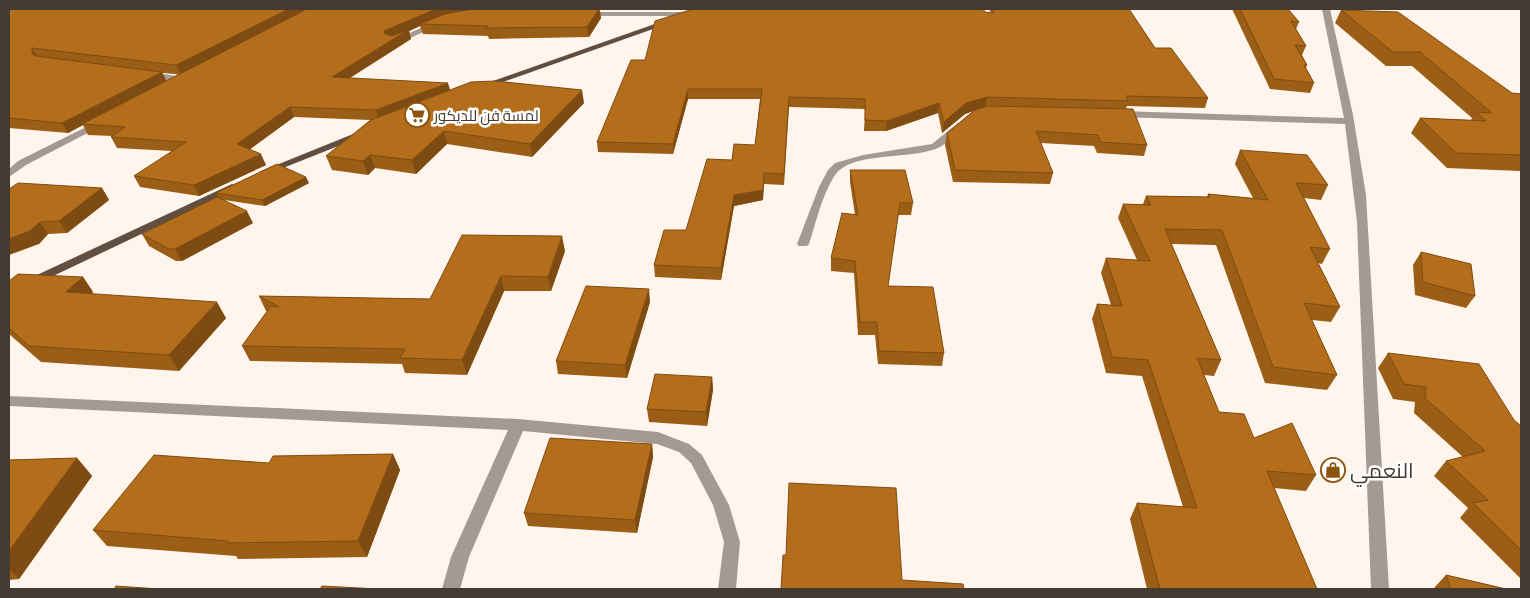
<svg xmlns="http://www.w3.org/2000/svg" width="1530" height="598" viewBox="0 0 1530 598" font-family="Manrope,Cairo,sans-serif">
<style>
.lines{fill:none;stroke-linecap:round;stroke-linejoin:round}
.minor{fill:#a49a91;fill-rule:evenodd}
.major{fill:#604f40;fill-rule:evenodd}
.wall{fill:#9b5e16;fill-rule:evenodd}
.shaded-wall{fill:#7e4c12}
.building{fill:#b46d1a;stroke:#7e4c12}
.labels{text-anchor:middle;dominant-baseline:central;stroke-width:5;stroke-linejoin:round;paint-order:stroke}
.far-poi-label{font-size:15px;fill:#433a31;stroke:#fff;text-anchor:start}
.near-poi-label{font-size:21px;fill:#433a31;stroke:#fff;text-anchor:start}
</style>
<rect width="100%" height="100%" fill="#fff5ed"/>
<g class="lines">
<!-- minor -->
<g class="minor">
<polygon points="1322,9 1330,9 1353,115 1366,195 1389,589 1371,589 1357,222 1345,124 1119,117 1114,114 1119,111 1344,118"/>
<polygon points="580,12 691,12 695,14 691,16 583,16 579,14"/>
<polygon points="434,22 441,24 399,43 392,41"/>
<polygon points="149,72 184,77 188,80 184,83 146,77 145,75"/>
<polygon points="100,120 103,121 103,125 26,165 9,177 9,169 18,161"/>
<path d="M958,123L963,126L961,128C954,135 947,144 938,148C911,160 852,151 835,175C822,195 816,222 809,244L807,246H799L797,244L819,187L828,170L835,163L863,155L932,144Z"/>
<polygon points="9,396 518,419 658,432 689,444 702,455 729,505 740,542 736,589 718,589 724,542 713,505 691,463 679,452 657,444 523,431 469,557 460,589 442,589 451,557 508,430 9,406"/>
</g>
<!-- major -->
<g class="major">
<polygon points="666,20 673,22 483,89 476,87"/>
<polygon points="363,130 366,131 366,135 268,174 264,175 259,172"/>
<polygon points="232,184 237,187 236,189 9,297 9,288"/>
</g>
</g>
<!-- wall -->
<g class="wall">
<path d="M9,9H607L606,10H600L601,18L589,37L489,39L488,36L423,34L420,26L409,31L411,39L350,78L450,90L584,103L532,157L447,144L416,174L375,168L368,175L332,170L326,156L370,120L294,117L249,150L266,165L199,196L140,187L134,176L172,151L117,148L111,137L112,136L88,135L83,125L68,133L9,128ZM162,73L175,74L178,75L166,81Z"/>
<polygon points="661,9 683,9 661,10"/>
<polygon points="989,9 1129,9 1155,48 1208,98 1205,108 1127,106 1126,109 1147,145 1144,156 1097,153 1094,146 1041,143 1053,173 1050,184 953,182 945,145 947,133 973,111 965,114 942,133 938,113 886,131 864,131 865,109 789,107 784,185 764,184 763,200 734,206 721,280 655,277 654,265 686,230 732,160 755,145 760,99 688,99 673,154 598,152 597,142 645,60 985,12 991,13"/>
<polygon points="1232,9 1288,9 1299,22 1296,29 1306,46 1302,55 1307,65 1306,68 1314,83 1310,93 1270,89"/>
<polygon points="1341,10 1512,93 1521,94 1521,172 1520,171 1447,168 1411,133 1420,118 1471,120 1472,118 1412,66 1386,66 1335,23"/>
<polygon points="1240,150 1328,185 1321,200 1304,198 1330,249 1322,264 1318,263 1340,307 1331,322 1312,320 1337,375 1327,390 1265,383 1216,245 1171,244 1221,360 1214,376 1204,375 1219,412 1254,438 1316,475 1306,491 1274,488 1317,589 1147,589 1130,519 1137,503 1183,507 1142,376 1106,373 1092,319 1097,304 1111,305 1101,273 1106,258 1137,260 1118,218 1123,204 1143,204 1146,196 1207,197 1208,194 1253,198 1235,164"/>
<polygon points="850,170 913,203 911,215 898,215 888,286 944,353 942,366 878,364 875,335 858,335 854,273 831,271 831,258 855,215 850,182"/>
<polygon points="309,183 265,206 224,200 253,223 182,261 176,261 149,246 142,234 218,197 216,193"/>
<polygon points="102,188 109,200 67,233 48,234 39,244 9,189"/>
<polygon points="565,251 551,291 504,291 467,375 405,373 402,364 250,361 242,346 267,311 266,311 259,296 430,299"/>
<polygon points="1421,252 1475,296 1466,308 1415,295 1413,265"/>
<polygon points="83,277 93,292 92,294 226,318 179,371 41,362 9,334 9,281"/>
<polygon points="650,302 627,378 558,374 556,361"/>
<polygon points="1388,353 1514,420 1521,426 1521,579 1460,518 1468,508 1434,476 1446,461 1463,457 1414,413 1415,402 1393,399 1378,368"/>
<polygon points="712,377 713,390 707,426 649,422 647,409"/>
<polygon points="652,444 653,457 637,533 528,526 524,513"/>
<polygon points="393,454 400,470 367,557 238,559 236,556 107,546 93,530 269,463"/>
<polygon points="77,458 92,476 19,579 9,580 9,460"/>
<polygon points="1446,575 1506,589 1435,589 1434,588"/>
</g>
<!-- shaded-wall -->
<g class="shaded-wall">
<polygon points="289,9 310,9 181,75 176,65"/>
<polygon points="436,9 477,9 420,24 420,26 409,31 411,39 335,87 332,77 385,34 384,31"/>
<polygon points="599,9 601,18 589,37 587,27"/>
<polygon points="32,48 38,58 32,54"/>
<polygon points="162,72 167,82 82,124 83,125 68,133 62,123"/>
<polygon points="448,83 451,93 379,121 376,110"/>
<polygon points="688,89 688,99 673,154 673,144"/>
<polygon points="582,90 584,103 532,157 530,144"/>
<polygon points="987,97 985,107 965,114 942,133 944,122 966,103"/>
<polygon points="939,103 938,113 886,131 887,121"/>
<polygon points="290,107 294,117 242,155 237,144"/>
<polygon points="444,131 447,144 416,174 412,160"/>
<polygon points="261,154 266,165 199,196 194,185"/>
<polygon points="370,155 375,168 368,175 363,161"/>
<polygon points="764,173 763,200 734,206 721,280 721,268 734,195"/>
<polygon points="306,177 309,183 265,206 262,200"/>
<polygon points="102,188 109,200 67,233 59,221"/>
<polygon points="247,211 253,223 182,261 175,249"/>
<polygon points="40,222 48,234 39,244 9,255 9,239"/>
<polygon points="562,236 565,251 551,291 548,277"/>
<polygon points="501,276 504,291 467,375 462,360"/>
<polygon points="83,277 93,292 77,308 66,292"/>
<polygon points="649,289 650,302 627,378 625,365"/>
<polygon points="217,302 226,318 179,371 169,355"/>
<polygon points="712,377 713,390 707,426 706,412"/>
<polygon points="652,444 653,457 637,533 635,520"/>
<polygon points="393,454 400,470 367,557 358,541"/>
<polygon points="77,458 92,476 19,579 9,569 9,551"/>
</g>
<!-- building -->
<g class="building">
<polygon points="9,9 289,9 176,65 32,48 32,54 36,56 162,72 62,123 9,118"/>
<polygon points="307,9 436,9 384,31 385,34 392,36 408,30 332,77 448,83 376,110 290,107 237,144 261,154 194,185 134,176 186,142 111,137 125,127 82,124"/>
<polygon points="472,9 599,9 587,27 486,28 488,26 420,24 445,14"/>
<polygon points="693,9 983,9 985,12 993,13 995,9 1129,9 1155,48 1171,48 1208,98 1126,96 1128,101 987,97 966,103 944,122 939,103 887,121 865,120 865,99 789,97 784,174 764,173 763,190 734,195 721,268 654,265 664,230 686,230 707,159 732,160 734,144 755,145 762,89 688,89 673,144 597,142 631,60 645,60 655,21"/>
<polygon points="1240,9 1288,9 1299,22 1291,21 1306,46 1295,45 1307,65 1304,65 1314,83 1274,79"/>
<polygon points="1341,10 1398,12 1512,93 1521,94 1521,155 1456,153 1420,118 1486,121 1476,112 1492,113 1420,52 1393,52"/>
<polygon points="495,81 582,90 530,144 444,131 412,160 370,155 363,161 326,156 371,120 471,82"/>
<polygon points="988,106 1133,109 1147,145 1100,142 1098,135 1036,131 1053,173 955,170 947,133 975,110"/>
<polygon points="1240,150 1307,155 1328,185 1296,183 1330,249 1310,247 1340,307 1304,303 1337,375 1273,367 1222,230 1165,229 1221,360 1197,358 1219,412 1244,414 1254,438 1292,423 1316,475 1267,471 1317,589 1160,589 1137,503 1197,508 1148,360 1112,357 1097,304 1122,306 1106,258 1150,261 1123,204 1151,205 1146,196 1210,197 1208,194 1268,200"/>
<polygon points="277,164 306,177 262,200 216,193"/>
<polygon points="850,170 905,170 913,203 900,203 888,286 933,287 944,353 879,351 877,322 860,322 855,261 831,258 842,213 858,215"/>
<polygon points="18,183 102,188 59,221 40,222 30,231 9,239 9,189"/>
<polygon points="217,197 247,211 175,249 169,249 142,234"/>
<polygon points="462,235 562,236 548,277 501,276 462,360 400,358 405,349 242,346 271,306 279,307 259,296 430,299"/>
<polygon points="1421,252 1471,264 1475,296 1423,282"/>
<polygon points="18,274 83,277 66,292 217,302 169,355 29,346 9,328 9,281"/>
<polygon points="586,286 649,289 625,365 556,361"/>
<polygon points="1388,353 1479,364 1514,420 1521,426 1521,550 1473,503 1488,500 1446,461 1485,451 1425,398 1426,387 1404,384"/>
<polygon points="655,374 712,377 706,412 647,409"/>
<polygon points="550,438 652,444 635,520 524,513"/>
<polygon points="393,454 358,541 227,543 228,541 93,530 154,455 269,463 273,456"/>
<polygon points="77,458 9,551 9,460"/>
<polygon points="789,483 896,488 902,580 963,584 964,589 781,589 783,555 786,555"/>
<polygon points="1446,575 1506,589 1451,589"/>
<polygon points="116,586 159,589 114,589"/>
<polygon points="322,586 379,589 320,589"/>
</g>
<!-- icons -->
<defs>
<symbol id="supermarket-ring" viewBox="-11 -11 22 22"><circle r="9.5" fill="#fff" stroke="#8e550f" stroke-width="1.5"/><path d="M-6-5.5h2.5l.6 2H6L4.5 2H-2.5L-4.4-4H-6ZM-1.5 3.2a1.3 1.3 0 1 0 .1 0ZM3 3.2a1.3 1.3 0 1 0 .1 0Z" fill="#8e550f"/></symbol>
<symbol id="shop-ring" viewBox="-11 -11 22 22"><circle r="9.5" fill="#fff" stroke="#8e550f" stroke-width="1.5"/><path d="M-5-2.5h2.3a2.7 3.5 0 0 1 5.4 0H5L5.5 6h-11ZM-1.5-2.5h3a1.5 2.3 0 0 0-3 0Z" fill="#8e550f"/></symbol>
</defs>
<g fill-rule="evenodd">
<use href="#supermarket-ring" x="403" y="101" width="28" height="28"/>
<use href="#shop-ring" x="1319" y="456" width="28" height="28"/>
</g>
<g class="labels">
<!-- far-poi labels -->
<g class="far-poi-label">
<text x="434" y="115">لمسة فن للديكور</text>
</g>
<!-- near-poi labels -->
<g class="near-poi-label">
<text x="1350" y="470">النعمي</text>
</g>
</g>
<!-- border -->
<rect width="1530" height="598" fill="none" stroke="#433a31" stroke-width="20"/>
</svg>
